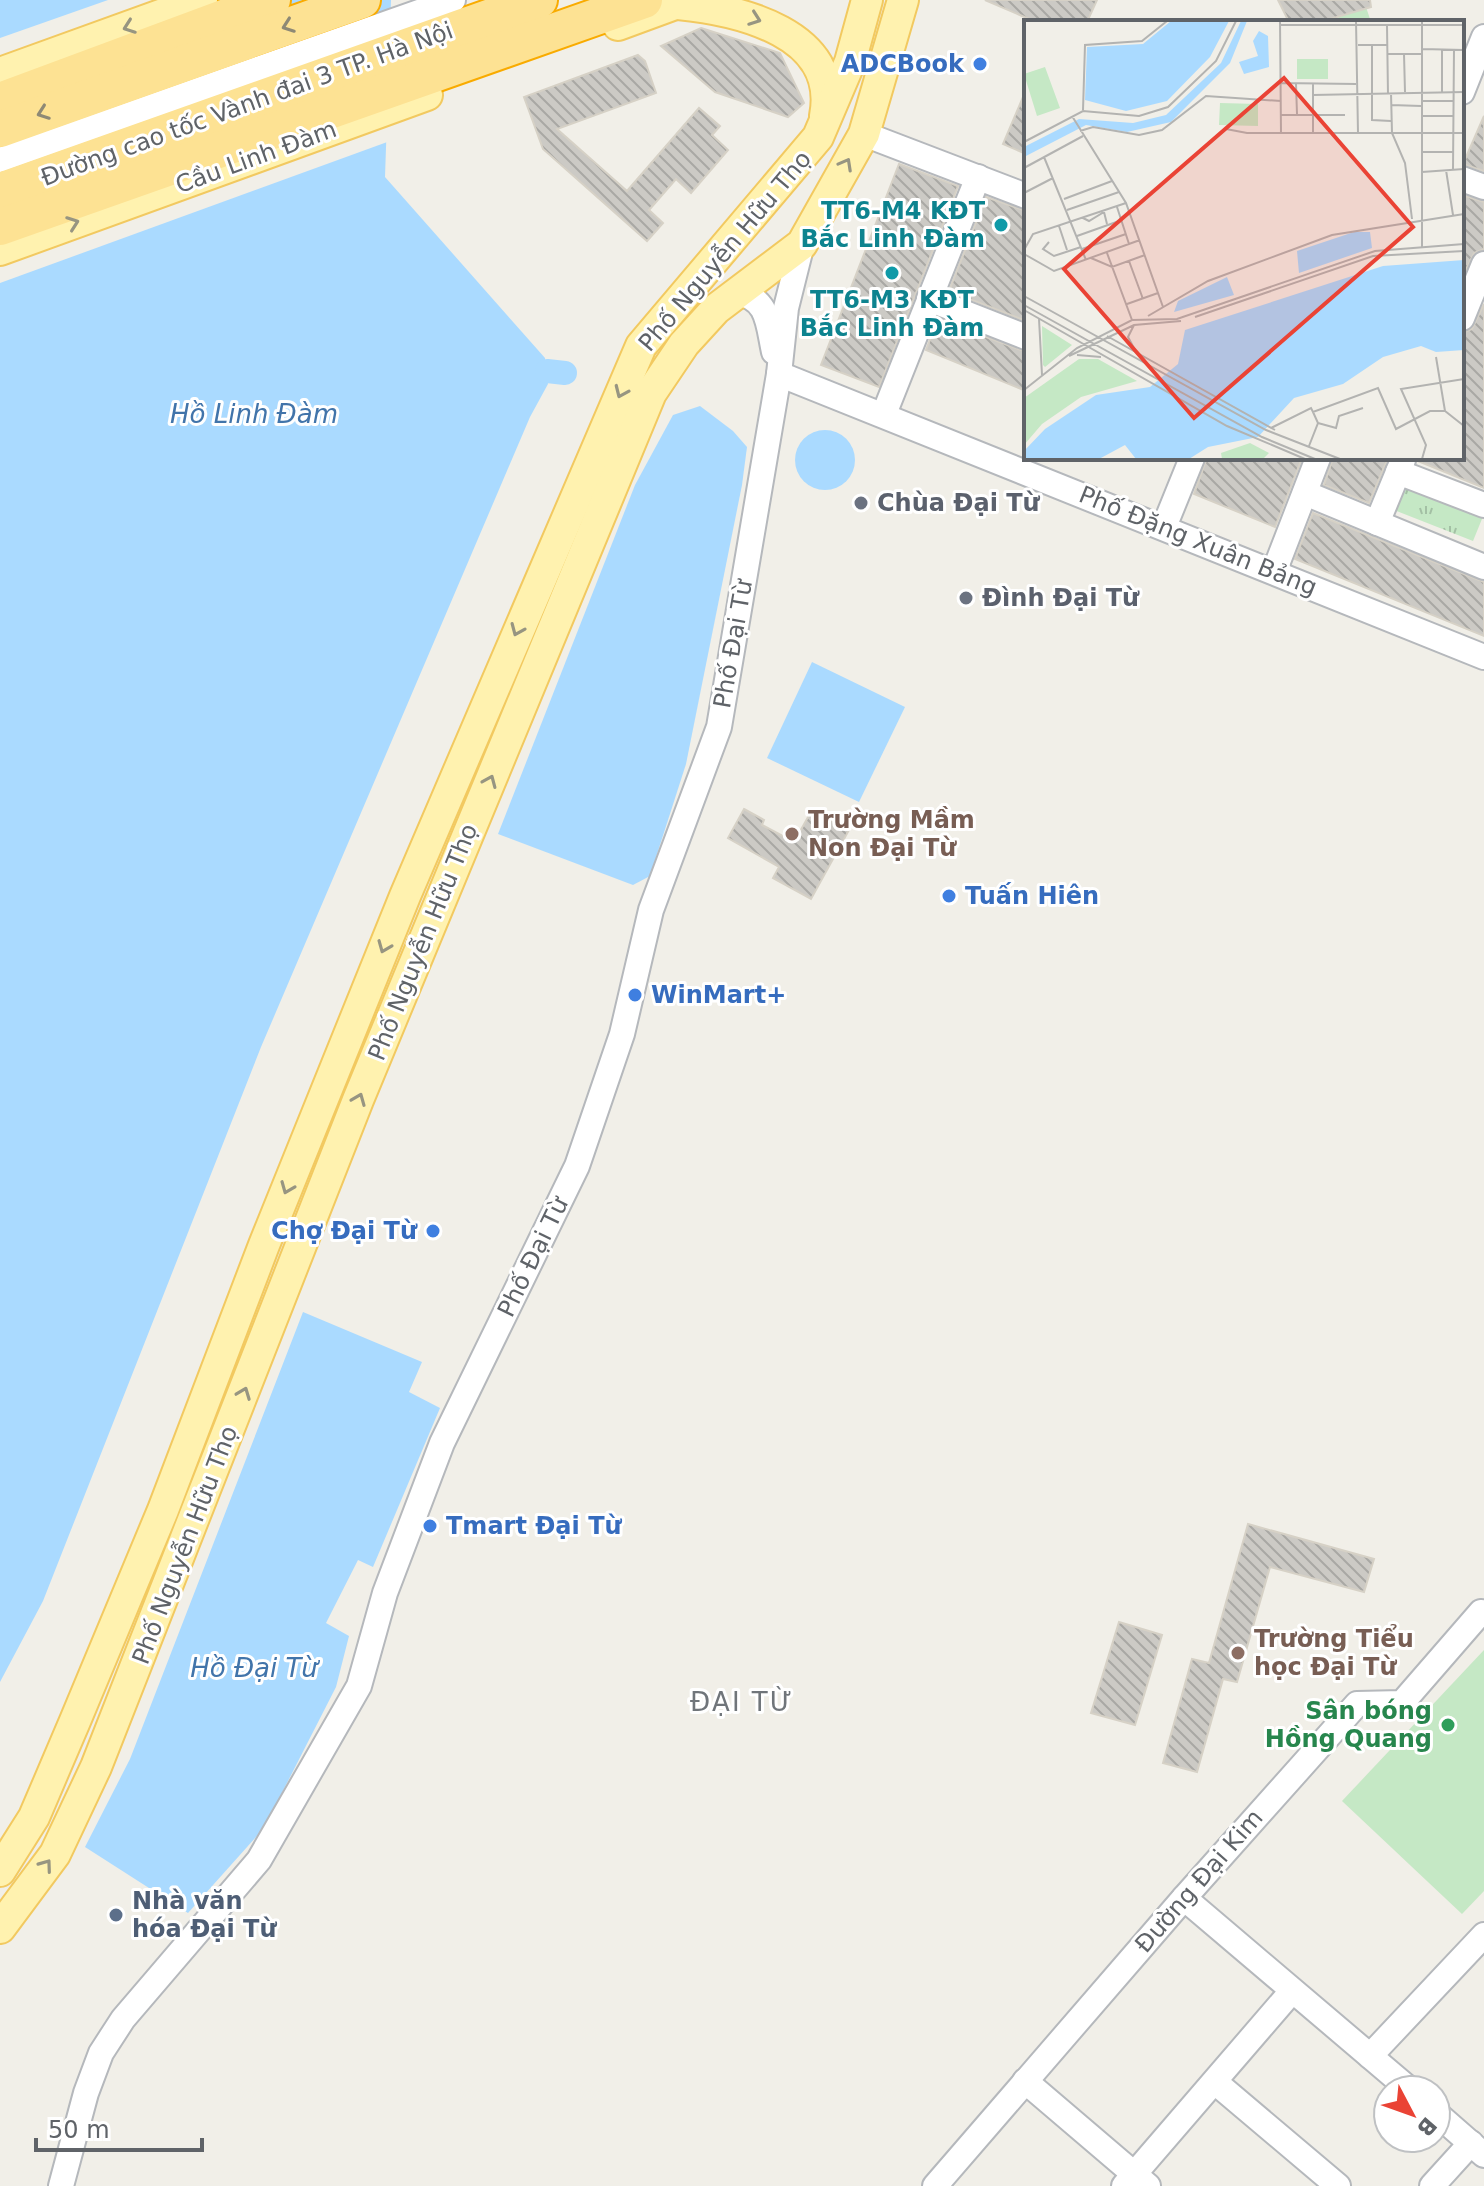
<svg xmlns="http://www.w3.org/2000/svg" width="1484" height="2186" viewBox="0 0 1484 2186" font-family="'DejaVu Sans',sans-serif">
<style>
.park{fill:url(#park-tufts)}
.pitch{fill:#c5e8c5}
.water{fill:#aadaff}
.pier{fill:#f1efe8}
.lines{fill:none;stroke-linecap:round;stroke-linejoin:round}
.canal{stroke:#aadaff;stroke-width:24}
.building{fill:url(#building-back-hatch);stroke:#d6d1c6;stroke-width:2}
.minor-casing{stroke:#b5b8bc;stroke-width:28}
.major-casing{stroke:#f2c960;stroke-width:34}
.highway-casing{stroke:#f9ab00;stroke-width:40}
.minor{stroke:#fff;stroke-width:24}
.major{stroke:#fff2af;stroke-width:30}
.highway{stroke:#fde293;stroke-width:36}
.oneway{stroke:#979581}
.oneway2{stroke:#8e8975}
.shop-dot{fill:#3f7fe0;stroke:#fff;stroke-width:3}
.culture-dot{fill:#0f9aa8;stroke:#fff;stroke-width:3}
.worship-dot{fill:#6b7280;stroke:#fff;stroke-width:3}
.education-dot{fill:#8d6e63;stroke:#fff;stroke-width:3}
.leisure-dot{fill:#2e9e5b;stroke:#fff;stroke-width:3}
.service-dot{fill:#5c6f8a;stroke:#fff;stroke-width:3}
.labels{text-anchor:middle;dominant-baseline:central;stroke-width:6;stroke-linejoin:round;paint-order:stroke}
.shop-label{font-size:24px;font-weight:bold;fill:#366cbe;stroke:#fff;text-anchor:start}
.street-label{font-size:24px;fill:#5f6368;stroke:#fff}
.culture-label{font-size:24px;font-weight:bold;fill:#0d838f;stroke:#fff;text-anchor:end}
.worship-label{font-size:24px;font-weight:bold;fill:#5b616d;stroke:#fff;text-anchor:start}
.education-label{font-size:24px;font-weight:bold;fill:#785e54;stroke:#fff;text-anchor:start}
.leisure-label{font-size:24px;font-weight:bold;fill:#27864d;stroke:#fff;text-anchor:end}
.service-label{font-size:24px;font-weight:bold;fill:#4e5e75;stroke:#fff;text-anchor:start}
.water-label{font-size:26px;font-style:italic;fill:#4174aa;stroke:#fff}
.neighbourhood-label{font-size:26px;letter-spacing:2px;fill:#70757a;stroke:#fff}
.inset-road{fill:none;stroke:#b3b3b1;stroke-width:2}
.view{fill:#ea4335;fill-opacity:0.15;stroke:#ea4335;stroke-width:4}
.inset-edge{fill:none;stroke:#5f6368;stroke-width:4}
</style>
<defs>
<pattern id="park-tufts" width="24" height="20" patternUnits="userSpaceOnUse" patternTransform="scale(2)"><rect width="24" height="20" fill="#c5e8c5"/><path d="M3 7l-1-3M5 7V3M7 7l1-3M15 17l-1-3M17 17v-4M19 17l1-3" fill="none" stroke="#a3c0a4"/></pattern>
<pattern id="building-back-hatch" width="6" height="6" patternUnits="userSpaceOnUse" patternTransform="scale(2)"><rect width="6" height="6" fill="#cccac5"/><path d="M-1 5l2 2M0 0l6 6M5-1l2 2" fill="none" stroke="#a9a8a4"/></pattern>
</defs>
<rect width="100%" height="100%" fill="#f1efe8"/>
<!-- park -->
<polygon class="park" points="1405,481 1484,514 1473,541 1394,510"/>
<!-- pitch -->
<g class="pitch">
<polygon points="1366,7 1371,22 1326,22"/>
<polygon points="1484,1650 1484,1891 1462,1914 1342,1801"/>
</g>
<!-- water -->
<g class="water">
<polygon points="0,0 391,0 385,177 545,358 548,384 530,417 261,1047 43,1601 0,1682"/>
<polygon points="700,406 733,431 747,447 742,485 686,764 650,876 633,885 498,834 635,485 673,415"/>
<circle cx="825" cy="460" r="30"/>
<polygon points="812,662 905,707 859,802 767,758"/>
<polygon points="303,1312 422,1362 409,1392 440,1408 373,1567 358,1560 326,1623 349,1636 336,1687 264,1828 188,1913 85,1847 130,1759"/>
</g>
<!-- pier -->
<g class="pier">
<polygon points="108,0 243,0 0,90 0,38"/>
<polygon points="392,92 390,141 0,283 0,234"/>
</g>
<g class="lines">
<!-- canal -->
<polyline class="canal" points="547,371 565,373"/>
</g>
<!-- building -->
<g class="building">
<polygon points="985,0 1097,0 1087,22 1036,22"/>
<polygon points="1278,0 1370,0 1371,7 1320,22 1289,22"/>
<polygon points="701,28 780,53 804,103 788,117 715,92 661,46"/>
<polygon points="638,55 645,61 656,93 557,129 627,191 699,108 720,126 712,135 728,150 691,193 676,179 649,210 663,223 647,241 543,149 524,97"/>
<polygon points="1026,90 1026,154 1003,144"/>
<polygon points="1484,116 1484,171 1463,164"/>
<polygon points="899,164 958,186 879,387 821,365"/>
<polygon points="1462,195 1484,202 1484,249 1474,253 1462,278"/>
<polygon points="986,197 1026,211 1026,321 949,291"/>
<polygon points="1484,304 1484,488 1418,461 1418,458 1462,458 1462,333 1472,329"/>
<polygon points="938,319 1026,352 1026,391 926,350"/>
<polygon points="1207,458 1302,458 1275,527 1194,494"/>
<polygon points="1333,458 1388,458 1369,503 1324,485"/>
<polygon points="1313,513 1484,582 1484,636 1295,559"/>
<polygon points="744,809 764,820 762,825 794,842 812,810 849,830 811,899 773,878 779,867 728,838"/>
<polygon points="1248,1524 1374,1559 1364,1592 1270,1567 1237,1682 1223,1679 1197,1772 1163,1763 1192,1659 1209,1663"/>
<polygon points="1119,1622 1162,1635 1135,1725 1091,1713"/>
</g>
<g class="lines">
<defs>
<g id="minor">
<polyline points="1462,92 1484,37"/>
<polyline points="864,134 1026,196"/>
<polyline points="0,160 453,0"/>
<polyline points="1462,179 1484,187"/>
<path d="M737,293C769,298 768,325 774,352"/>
<polyline points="929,299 1026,337"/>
<polyline points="1462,318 1484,264"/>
<polyline points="779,374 1484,657"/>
<polyline points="884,414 978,177"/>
<polyline points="1398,472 1484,505"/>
<polyline points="1305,493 1484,567"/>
<polyline points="1377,523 1403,460"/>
<polyline points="1164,527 1192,458"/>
<polyline points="1274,572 1318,458"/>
<polyline points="1184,1898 1410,2090"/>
<polyline points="1370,2056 1484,1935"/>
<polyline points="1025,2081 1148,2186"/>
<polyline points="1215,2082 1338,2186"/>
<polyline points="1436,2113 1484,2155"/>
<polyline points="61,2186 86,2093 101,2053 123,2019 259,1860 359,1686 385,1593 442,1443 577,1166 622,1034 651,910 719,727 779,374 786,308 802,244"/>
<polyline points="935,2186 1184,1898 1357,1704 1402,1703 1481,1612"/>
<polyline points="1124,2186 1292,1991"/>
<polyline points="1432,2186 1471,2143"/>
</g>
<g id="major">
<path d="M678,4C739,10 841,33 825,116"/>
<polyline points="618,25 686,0"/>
<polyline points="0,73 202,0"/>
<polyline points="0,250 427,95"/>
<polyline points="0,1871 34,1817 75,1721 163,1510 264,1245 405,896 641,346 818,137 850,62 867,0"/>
<polyline points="0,1928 55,1854 96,1767 358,1100 651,393 684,344 716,309 802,244 864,134 903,0"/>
</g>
<g id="highway">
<polyline points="0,101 272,0"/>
<polyline points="0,129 362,0"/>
<polyline points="0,191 539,0"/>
<polyline points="0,227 644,0"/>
</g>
</defs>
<!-- minor casing -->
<use href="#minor" class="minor-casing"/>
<!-- major casing -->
<use href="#major" class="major-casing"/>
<!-- highway casing -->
<use href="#highway" class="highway-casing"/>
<!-- minor -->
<use href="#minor" class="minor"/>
<!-- major -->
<use href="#major" class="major"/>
<!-- highway -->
<use href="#highway" class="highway"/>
</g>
<!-- one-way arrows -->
<defs><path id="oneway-chevron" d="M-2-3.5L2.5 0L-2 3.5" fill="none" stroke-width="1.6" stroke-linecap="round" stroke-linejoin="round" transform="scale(2)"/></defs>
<g class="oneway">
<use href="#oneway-chevron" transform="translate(755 19) rotate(20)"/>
<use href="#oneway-chevron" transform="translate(129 27) rotate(160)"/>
<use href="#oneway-chevron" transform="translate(846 164) rotate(-61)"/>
<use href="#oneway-chevron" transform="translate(73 223) rotate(-20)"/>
<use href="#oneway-chevron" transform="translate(621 392) rotate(114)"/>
<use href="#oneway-chevron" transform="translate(517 630) rotate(113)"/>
<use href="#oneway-chevron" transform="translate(490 781) rotate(-67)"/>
<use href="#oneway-chevron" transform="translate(384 947) rotate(112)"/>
<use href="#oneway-chevron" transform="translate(359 1099) rotate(-68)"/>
<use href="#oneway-chevron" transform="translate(287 1188) rotate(112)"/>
<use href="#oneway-chevron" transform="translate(244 1393) rotate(-69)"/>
<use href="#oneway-chevron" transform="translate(46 1865) rotate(-54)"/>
</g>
<g class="oneway2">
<use href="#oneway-chevron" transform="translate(288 26) rotate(160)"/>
<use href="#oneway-chevron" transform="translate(43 113) rotate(160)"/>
</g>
<!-- markers -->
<g class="shop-dot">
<circle cx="980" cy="64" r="8"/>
<circle cx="949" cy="896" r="8"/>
<circle cx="635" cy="995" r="8"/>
<circle cx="433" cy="1231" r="8"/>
<circle cx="430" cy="1526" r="8"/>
</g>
<g class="culture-dot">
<circle cx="1001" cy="225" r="8"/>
<circle cx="892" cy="273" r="8"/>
</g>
<g class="worship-dot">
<circle cx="861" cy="503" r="8"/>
<circle cx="966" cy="598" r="8"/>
</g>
<g class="education-dot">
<circle cx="792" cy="834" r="8"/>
<circle cx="1238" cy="1653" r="8"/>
</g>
<circle class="leisure-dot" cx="1448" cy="1725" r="8"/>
<circle class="service-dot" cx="116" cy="1915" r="8"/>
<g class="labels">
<!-- shop labels -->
<g class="shop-label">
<text x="964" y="64" text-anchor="end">ADCBook</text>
<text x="965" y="896">Tuấn Hiên</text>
<text x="651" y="995">WinMart+</text>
<text x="417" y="1231" text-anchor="end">Chợ Đại Từ</text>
<text x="446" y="1526">Tmart Đại Từ</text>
</g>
<!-- street labels -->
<g class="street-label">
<text transform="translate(247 104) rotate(-20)">Đường cao tốc Vành đai 3 TP. Hà Nội</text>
<text transform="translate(256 157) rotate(-20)">Cầu Linh Đàm</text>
<text transform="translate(725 251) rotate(-50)">Phố Nguyễn Hữu Thọ</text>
<text transform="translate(1198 541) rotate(22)">Phố Đặng Xuân Bảng</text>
<text transform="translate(733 644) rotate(-80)">Phố Đại Từ</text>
<text transform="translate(423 942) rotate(-68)">Phố Nguyễn Hữu Thọ</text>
<text transform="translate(533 1257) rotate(-64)">Phố Đại Từ</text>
<text transform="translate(185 1545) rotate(-69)">Phố Nguyễn Hữu Thọ</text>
<text transform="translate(1199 1881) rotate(-49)">Đường Đại Kim</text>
</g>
<!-- culture labels -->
<g class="culture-label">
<text x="985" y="211">TT6-M4 KĐT<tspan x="985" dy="28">Bắc Linh Đàm</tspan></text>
<text x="892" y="300" text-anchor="middle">TT6-M3 KĐT<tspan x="892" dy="28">Bắc Linh Đàm</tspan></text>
</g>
<!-- worship labels -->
<g class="worship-label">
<text x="877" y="503">Chùa Đại Từ</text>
<text x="982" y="598">Đình Đại Từ</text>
</g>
<!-- education labels -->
<g class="education-label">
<text x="808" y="820">Trường Mầm<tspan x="808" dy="28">Non Đại Từ</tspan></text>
<text x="1254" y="1639">Trường Tiểu<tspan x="1254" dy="28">học Đại Từ</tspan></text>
</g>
<!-- leisure labels -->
<g class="leisure-label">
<text x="1432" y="1711">Sân bóng<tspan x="1432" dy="28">Hồng Quang</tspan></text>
</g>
<!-- service labels -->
<g class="service-label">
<text x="132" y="1901">Nhà văn<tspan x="132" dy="28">hóa Đại Từ</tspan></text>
</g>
<!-- water labels -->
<g class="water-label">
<text x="254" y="414">Hồ Linh Đàm</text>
<text x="254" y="1668">Hồ Đại Từ</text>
</g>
<!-- neighbourhood labels -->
<g class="neighbourhood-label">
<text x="742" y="1702">ĐẠI TỪ</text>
</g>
</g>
<!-- overview -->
<g transform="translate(1024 20)">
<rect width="440" height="440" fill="#f1efe8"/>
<path d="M226,423L245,433L239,439H198L197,433Z" fill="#c5e8c5"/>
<path d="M18,306L48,325L21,347L19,345ZM55,339H74L113,361L57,377L18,404L0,425V378Z" fill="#c5e8c5"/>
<path d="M273,39H304V59H273ZM21,47L36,88L13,96L0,54ZM196,83L234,84V106L195,105Z" fill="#c5e8c5"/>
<path d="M147,1H205L186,37L143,81L102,91L61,80L63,27L119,24ZM217,1H223L206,43L147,102L103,112L62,105L0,137V127L55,99L109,103L142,95L197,43ZM235,11L244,16L245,47L220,54L215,42L234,36L229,21ZM330,212H346L348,228L275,253L273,231ZM440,240V330L412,332L397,326L359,337L319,364L270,378L234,417L184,427L165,439H112L101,425L75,439H0V431L21,409L72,375L126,367L154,344L161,310L359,246ZM203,257L210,275L150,292L154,281Z" fill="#aadaff"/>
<path class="inset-road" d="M256,1L257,114M332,1L334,113M256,5H440M363,6L364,75M334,25H363M348,25V100L367,101M398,29L440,30M364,34H397M380,34L381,72M257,63L332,64M272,64L273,94M289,64V113M418,72V29M367,73L368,113L381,143L388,199M289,75L440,72M398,81H430M367,85L397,86M59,90L61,25L118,21L143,1M257,95H321M48,96L102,183L139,287M398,96H430M202,109L223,113H440M56,111L69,107L115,115L138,110L182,76L257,81M0,122L59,91L115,96L144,87L192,41L212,1M398,132H429M20,137L62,240M0,148L59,116M429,149L430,29M422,150L429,195M398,152L440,149M0,173L29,158M40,179L88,161M93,187L105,224M43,190L95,172M59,198L65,201L80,192L83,204M35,206L43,230M53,216L98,200M25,222L19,229L30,236L57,227M398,227V1M58,229L102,214M0,230L9,214L102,183M83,233L108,300M0,234L30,251L116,220M67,238L88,247L121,235M105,241L119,279M0,276L242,410L316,439M103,284L134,273M0,285L238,417L291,439M0,290L203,406L281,439M124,296L184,261L308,215L440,194M171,297L349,236L440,231M15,299L18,355M110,305L104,317L111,330M83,316L251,410M53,335L77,337M45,336L110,305L157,301M412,337L421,391M0,370L53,328L108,300L153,299L351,231L440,224M294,403L312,408L315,396L339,388M247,408L287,388L289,392L354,368L372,409L406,391H421L440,406M285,426L294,403L289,392M398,439L402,425L377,369L440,359"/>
<path class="view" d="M260,58L389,207L170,398L40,249Z"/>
<rect width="440" height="440" class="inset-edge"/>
</g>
<!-- north arrow -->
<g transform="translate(1412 2114) rotate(131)"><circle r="38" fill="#ffffff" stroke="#bfc1c3" stroke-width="2"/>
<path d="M0-6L14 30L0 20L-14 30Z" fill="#ea4335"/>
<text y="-12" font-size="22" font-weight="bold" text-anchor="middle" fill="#5f6368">B</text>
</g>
<!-- scale -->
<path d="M36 2138v12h166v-12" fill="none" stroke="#5f6368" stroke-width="4"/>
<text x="48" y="2138" font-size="24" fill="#5f6368" stroke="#ffffff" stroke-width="6" paint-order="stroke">50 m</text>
</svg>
